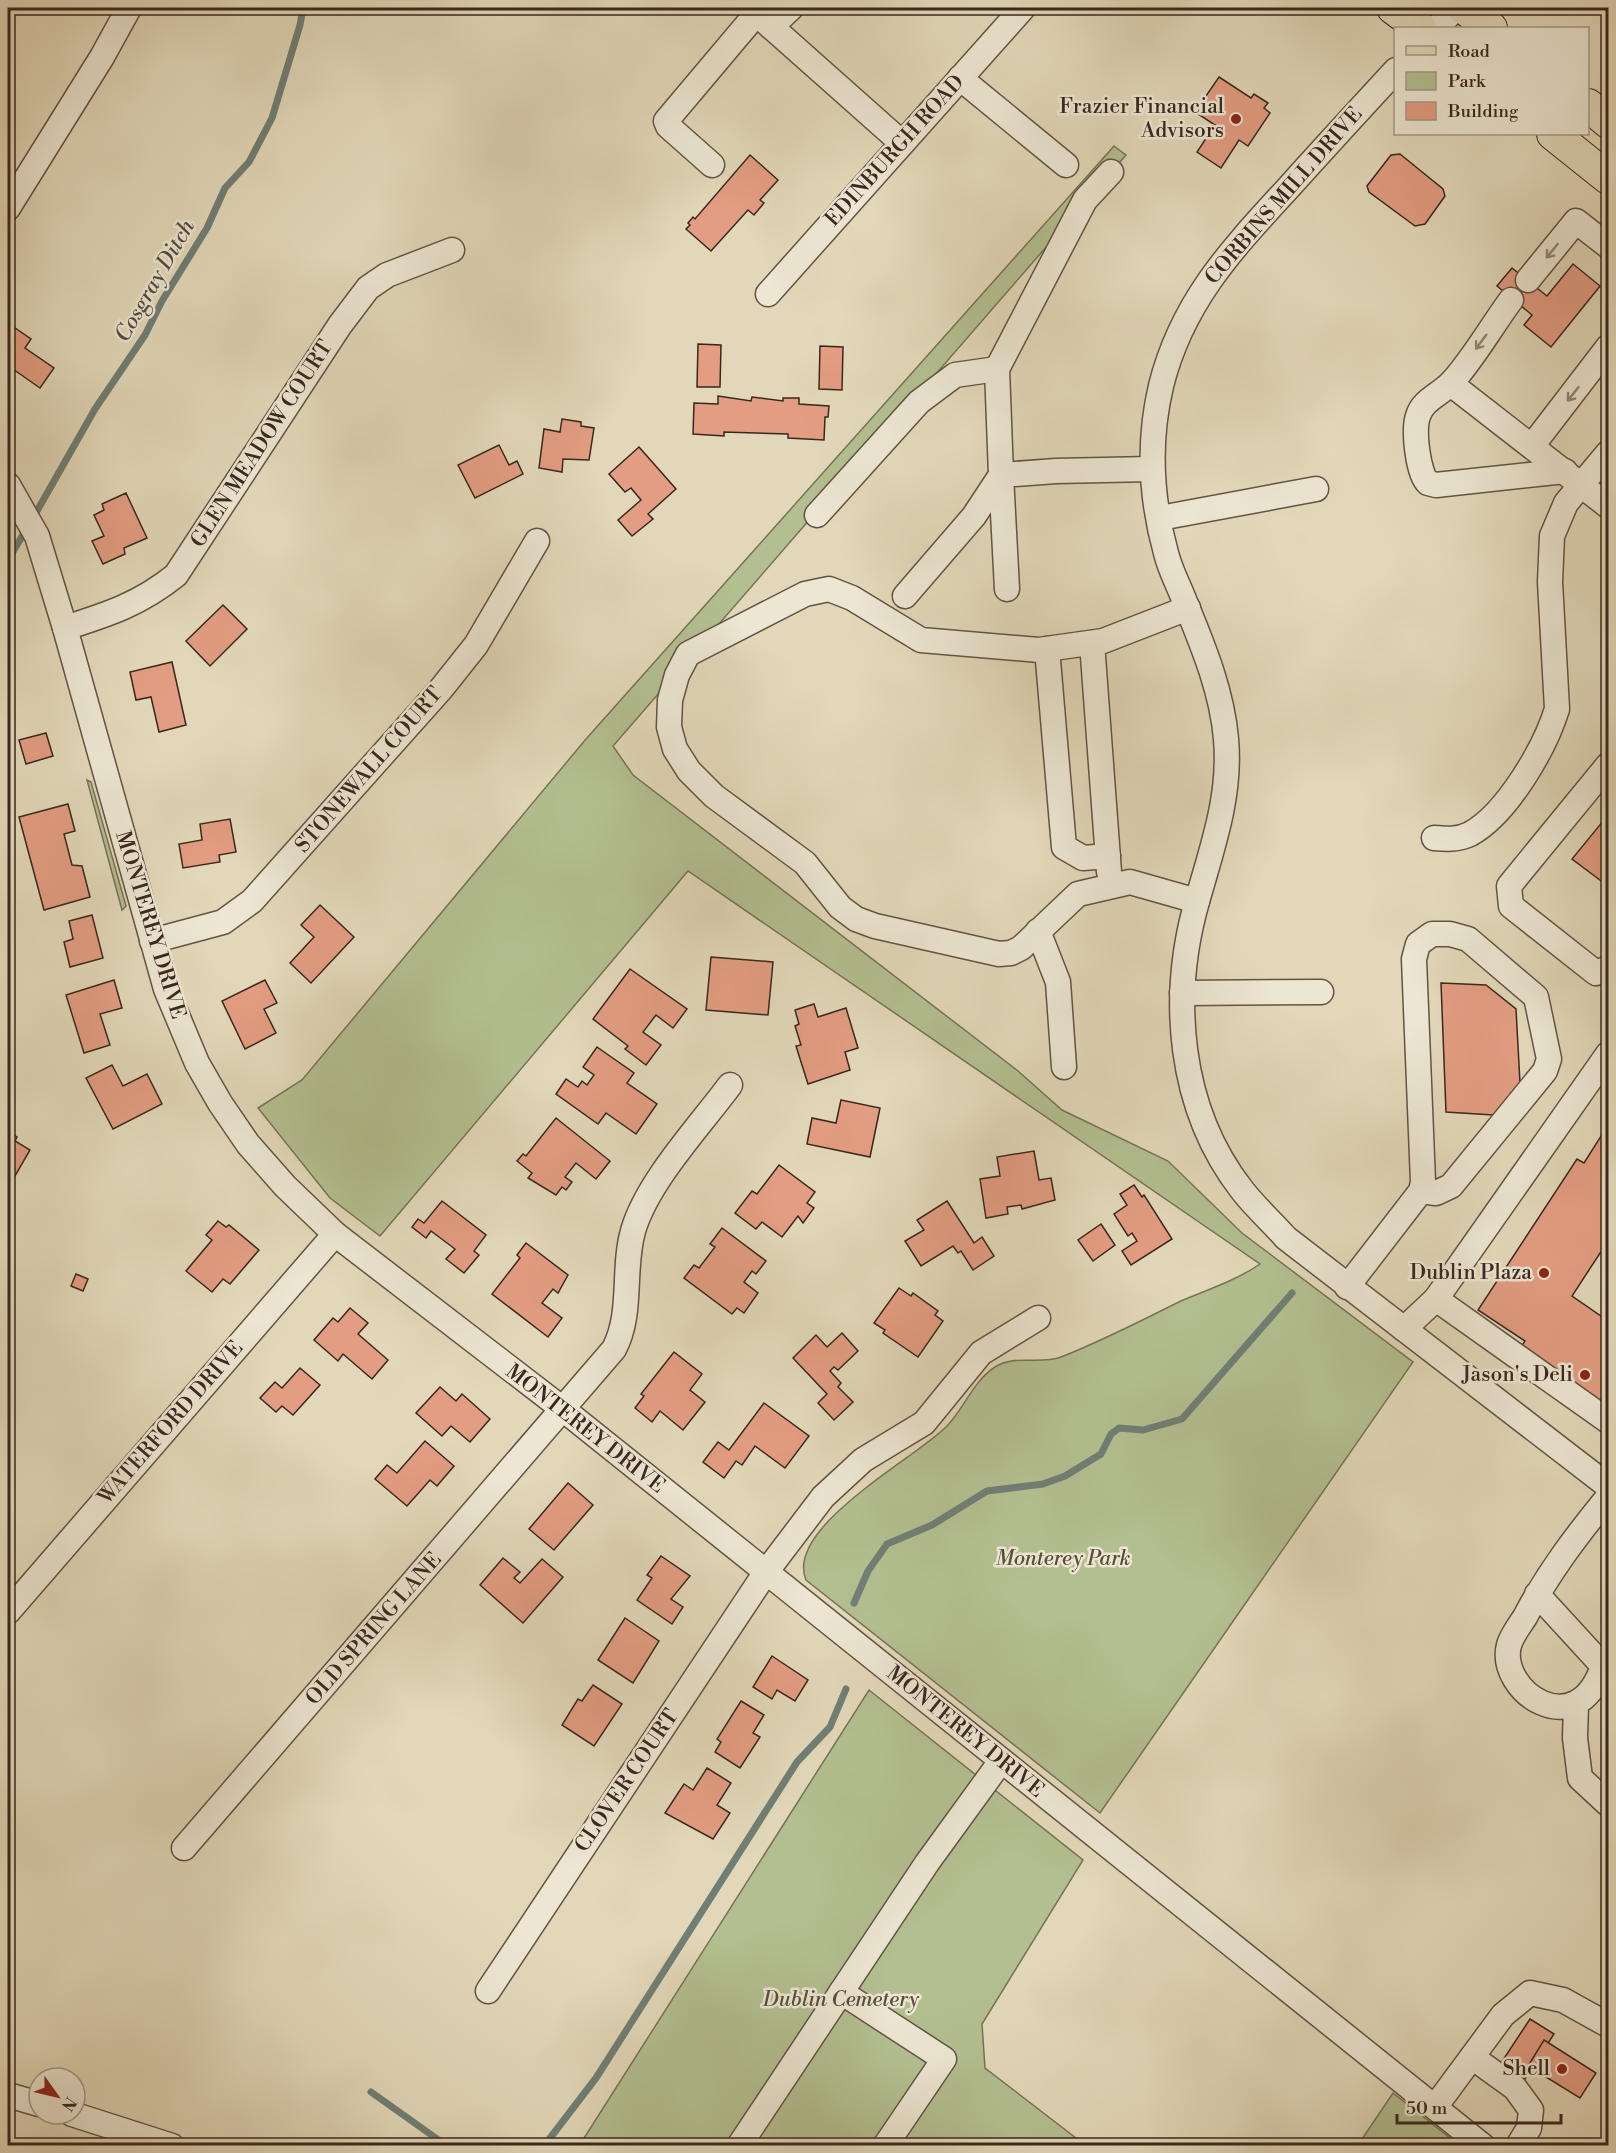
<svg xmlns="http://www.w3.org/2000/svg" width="1616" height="2153" viewBox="0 0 1616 2153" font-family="'Libre Bodoni',serif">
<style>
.green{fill:#b3bf90;stroke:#767358;stroke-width:1.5}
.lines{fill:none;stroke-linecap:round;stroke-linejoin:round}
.stream{stroke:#707f76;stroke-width:7}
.building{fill:#e39d82;stroke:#39271f;stroke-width:1.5}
.minor-casing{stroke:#635346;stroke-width:27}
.major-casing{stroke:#39271f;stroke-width:34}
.minor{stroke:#ece6d2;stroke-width:24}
.major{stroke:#e2d8b9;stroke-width:32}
.oneway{stroke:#928678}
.poi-dot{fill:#8f2418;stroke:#ece6d2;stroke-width:2}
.labels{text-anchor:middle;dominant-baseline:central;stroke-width:5;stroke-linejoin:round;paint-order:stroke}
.poi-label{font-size:21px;fill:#39271f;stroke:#ece6d2;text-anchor:end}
.street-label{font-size:21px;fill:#39271f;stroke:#ece6d2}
.park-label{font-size:21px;font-style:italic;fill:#584d3b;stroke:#ece6d2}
.water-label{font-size:22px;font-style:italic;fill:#504c43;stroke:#ece6d2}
</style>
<rect width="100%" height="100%" fill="#e2d8b9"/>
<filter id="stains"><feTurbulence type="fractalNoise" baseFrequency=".00333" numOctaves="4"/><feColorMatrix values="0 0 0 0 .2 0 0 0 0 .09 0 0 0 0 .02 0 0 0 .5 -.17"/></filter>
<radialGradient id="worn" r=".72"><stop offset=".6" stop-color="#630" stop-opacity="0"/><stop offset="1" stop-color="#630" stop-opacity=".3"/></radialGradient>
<!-- green -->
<g class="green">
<path d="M1114,146L1126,155L613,746L633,775L1018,1071L1062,1110L1168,1161L1242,1233L1413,1362L1100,1813L806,1580C784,1528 914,1459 946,1427C964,1409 973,1381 995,1367C1015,1354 1040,1365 1061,1357C1102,1341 1142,1320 1181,1301C1207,1290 1237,1280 1260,1264L688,871L380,1236L330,1198L258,1108L302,1080L586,739Z"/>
<polygon points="87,780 91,782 126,906 122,910"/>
<polygon points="869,1690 1083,1860 982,2024 985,2068 1085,2145 579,2146"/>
<polygon points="1393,2093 1459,2145 1358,2145"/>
</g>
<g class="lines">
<!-- stream -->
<g class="stream">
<polyline points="33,518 95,409 145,335 162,301 207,228 225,188 249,162 272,118 300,25 303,8"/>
<polyline points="8,560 27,528"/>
<polyline points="854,1603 868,1571 887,1544 932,1525 987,1491 1043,1484 1065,1476 1101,1454 1111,1434 1119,1428 1143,1430 1182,1419 1292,1293"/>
<polyline points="371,2092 447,2146"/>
<polyline points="544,2146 596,2078 797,1762 830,1727 846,1689"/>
</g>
</g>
<!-- building -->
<g class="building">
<polygon points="1219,77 1251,98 1254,94 1268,103 1264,108 1270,113 1248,146 1239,140 1221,168 1197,152 1215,125 1195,112"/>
<polygon points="1400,154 1443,189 1445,196 1425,224 1415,226 1369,192 1367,186 1391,155"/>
<polygon points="750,155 778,180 760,200 764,203 754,215 748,210 711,251 686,229 690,225 688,223 693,217 695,219"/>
<polygon points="1573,264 1600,286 1551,347 1524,325 1532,315 1497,286 1512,268 1547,296"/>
<polygon points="8,323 31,339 25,348 54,368 40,388 10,367 8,371"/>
<polygon points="698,344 721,345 720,387 697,387"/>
<polygon points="820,346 843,347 842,390 819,389"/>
<polygon points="718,396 751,401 752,397 783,401 783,398 799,398 799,404 829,406 828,417 825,417 824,440 788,438 788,434 724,432 724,436 693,434 694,403 718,404"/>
<polygon points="562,419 581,422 581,426 594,428 589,460 563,459 562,472 539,468 544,429 560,432"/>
<polygon points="499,445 509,465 517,461 523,474 475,498 458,465"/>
<polygon points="639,447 676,489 648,514 653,519 632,536 618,520 641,500 631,488 625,492 609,474"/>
<polygon points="126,493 147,538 124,548 125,554 103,564 92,541 104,536 94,515 104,510 102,504"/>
<polygon points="223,605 247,629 210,666 186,641"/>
<polygon points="172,662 186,725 159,732 151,697 136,700 130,672"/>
<polygon points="46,733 53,756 26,764 19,740"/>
<polygon points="68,804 75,831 64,834 72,865 82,866 90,897 44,910 19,817"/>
<polygon points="1608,815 1608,886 1572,859"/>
<polygon points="230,819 236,852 219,855 220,862 183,868 179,844 202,840 200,824"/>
<polygon points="320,905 354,937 311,983 290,963 314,937 301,925"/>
<polygon points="92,915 103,958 70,967 64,942 73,939 69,921"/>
<polygon points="711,957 773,962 768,1015 706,1010"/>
<polygon points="630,969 687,1009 673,1028 656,1015 643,1032 661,1045 646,1065 625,1049 628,1046 593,1019"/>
<polygon points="114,980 122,1008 100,1014 110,1045 84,1053 66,995"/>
<polygon points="265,980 277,1003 264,1009 276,1033 245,1049 222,1001"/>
<polygon points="1441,983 1486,985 1516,1009 1520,1083 1493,1115 1446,1112"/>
<polygon points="814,1004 818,1017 846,1008 858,1048 845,1052 850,1070 808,1084 796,1046 801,1045 795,1026 799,1024 795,1010"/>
<polygon points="597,1047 634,1073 627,1083 657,1104 636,1134 606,1113 598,1124 556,1094 566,1079 578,1087 582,1081 587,1085 594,1075 583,1067"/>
<polygon points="112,1065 123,1086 147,1074 162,1104 113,1129 86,1078"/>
<polygon points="841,1100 880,1108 870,1157 807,1144 812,1118 836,1123"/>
<polygon points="556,1118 610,1161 596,1179 576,1163 565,1177 572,1182 566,1190 562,1187 556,1195 528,1178 532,1173 517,1161 523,1154 526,1156"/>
<polygon points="1608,1125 1608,1250 1604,1247 1572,1296 1608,1321 1608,1409 1519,1350 1525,1341 1478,1310 1577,1159 1584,1163"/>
<polygon points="8,1131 17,1137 15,1141 30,1150 8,1188"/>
<polygon points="1034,1151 1039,1180 1051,1178 1055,1200 1022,1209 1021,1205 1007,1207 1008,1214 986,1218 980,1179 1000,1176 997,1157"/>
<polygon points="779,1165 815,1192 807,1203 814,1208 803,1223 798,1216 782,1237 762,1222 756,1229 735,1213 752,1191 757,1194"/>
<polygon points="1134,1185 1142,1197 1144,1195 1172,1239 1131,1265 1122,1251 1137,1241 1132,1233 1128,1236 1114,1214 1127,1205 1120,1194"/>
<polygon points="442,1201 486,1235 474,1251 479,1255 464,1273 446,1259 455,1249 431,1231 426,1238 412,1227 418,1219 424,1223"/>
<polygon points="947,1201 974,1243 982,1237 994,1256 973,1270 961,1251 958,1253 953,1246 921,1266 905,1241 924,1230 917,1220"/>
<polygon points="218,1221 226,1227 229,1225 259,1250 230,1284 223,1279 212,1292 186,1271 212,1240 206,1235"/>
<polygon points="1101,1224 1115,1245 1093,1261 1078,1240"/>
<polygon points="722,1228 766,1261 756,1274 752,1271 744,1282 758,1293 744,1313 737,1308 732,1314 684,1278 694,1265 699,1268 715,1247 710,1244"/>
<polygon points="526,1243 568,1275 558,1293 553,1289 542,1303 562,1318 548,1337 492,1294 520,1258 517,1255"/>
<polygon points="76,1274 88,1279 83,1291 71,1286"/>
<polygon points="899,1288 911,1296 913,1293 938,1311 935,1315 943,1321 918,1357 883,1333 885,1330 874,1323"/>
<polygon points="350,1308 368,1323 358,1334 388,1360 372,1379 343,1354 338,1361 314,1340 333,1318 338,1322"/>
<polygon points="842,1333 858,1351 838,1370 834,1367 830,1371 841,1383 838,1387 853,1402 834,1420 818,1403 827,1394 793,1358 816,1335 827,1347"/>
<polygon points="674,1352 702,1374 690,1390 705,1402 683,1430 660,1411 652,1422 635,1408 644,1396 641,1394"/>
<polygon points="300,1368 320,1385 293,1415 282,1406 276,1412 260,1398 275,1382 282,1388"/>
<polygon points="440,1387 456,1401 462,1394 490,1419 470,1442 451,1426 442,1436 416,1413"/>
<polygon points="764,1403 809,1436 785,1468 755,1446 742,1465 736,1461 724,1478 703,1462 718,1442 729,1450"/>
<polygon points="425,1441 454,1466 437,1486 430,1480 407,1506 375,1479 387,1465 397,1473"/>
<polygon points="568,1483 593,1505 554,1550 529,1529"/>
<polygon points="661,1556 690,1576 671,1599 683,1607 672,1624 637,1600 652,1578 647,1575"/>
<polygon points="503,1558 520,1572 514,1578 520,1583 542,1559 563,1577 523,1623 480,1585"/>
<polygon points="625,1618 659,1641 633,1683 598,1660"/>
<polygon points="772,1656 808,1680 795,1701 777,1690 772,1699 753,1687"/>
<polygon points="593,1685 622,1704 594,1746 562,1725 578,1699 582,1701"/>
<polygon points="741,1701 764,1715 753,1733 760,1737 740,1768 715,1752 721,1742 717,1739"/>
<polygon points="707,1768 731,1783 717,1805 730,1813 713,1839 665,1813 684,1784 693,1790"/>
<polygon points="1530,2019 1554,2034 1525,2079 1501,2063"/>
<polygon points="1544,2040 1596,2073 1580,2098 1528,2066"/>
</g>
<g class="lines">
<defs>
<g id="minor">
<polyline points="750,8 902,143"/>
<polyline points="771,27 791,8"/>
<polyline points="1436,28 1456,8"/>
<path d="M1396,70C1360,109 1325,147 1290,186C1233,248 1182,301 1161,386C1148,441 1151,499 1166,553C1170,570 1179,586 1185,602C1203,646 1222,691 1226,739C1231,795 1213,845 1198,898C1169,996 1178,1108 1242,1190C1255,1207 1272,1222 1286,1238L1608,1486"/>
<polyline points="960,78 1066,165"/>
<polyline points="712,165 668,126 666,121 757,13"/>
<polyline points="8,208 102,57 129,8"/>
<polyline points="1528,280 1576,221 1608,246"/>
<polyline points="768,294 1023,8"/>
<path d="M1511,300C1493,324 1470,364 1450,384C1439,395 1423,400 1418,416C1413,430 1418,474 1428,483L1436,485L1565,471"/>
<polyline points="1451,384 1608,506"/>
<polyline points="1532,446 1608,347"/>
<polyline points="8,485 37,536 65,628 166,989 197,1063 220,1103 248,1144 285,1186 335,1234 564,1410 1483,2146"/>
<polyline points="817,515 919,402 955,375 997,369"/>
<polyline points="1160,518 1316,489"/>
<polyline points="1007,589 1001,475 1056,471 1151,469"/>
<polyline points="905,596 974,516 1001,475 997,369 1085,200 1111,172"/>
<polyline points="1188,608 1103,641 1039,650 921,640 852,598 829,589 805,594 688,654 677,675 670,700 669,727 675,749 689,771 714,796 805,863 840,907 856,919 875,926 999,954 1011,953 1021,948 1078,894 1130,882 1197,901"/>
<path d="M65,628C109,614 140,604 176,575L340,325L368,288L387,275L452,250"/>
<polyline points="1092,643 1109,872"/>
<polyline points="1047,649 1064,847 1083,858 1108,856"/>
<polyline points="1608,765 1509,886 1511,906 1596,973 1608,968"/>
<path d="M1434,838C1446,839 1458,840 1470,834C1507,814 1545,748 1557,709L1550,582L1552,536L1566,503L1608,453"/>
<polyline points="1038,931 1058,982 1064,1067"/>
<polyline points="152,941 223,922 252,901 441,689 476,645 537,541"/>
<polyline points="1182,993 1321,992"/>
<polyline points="1347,1287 1421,1191 1423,1182 1414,959 1418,944 1432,934 1450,934 1468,939 1536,997 1549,1059 1545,1071 1451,1186 1436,1193 1421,1191"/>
<polyline points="1436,1299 1608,1421"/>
<polyline points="1404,1329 1436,1299 1608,1054"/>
<path d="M1537,1594L1603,1666C1577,1746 1497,1691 1509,1645C1512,1635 1520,1625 1525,1617C1548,1573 1577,1535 1608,1497"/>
<polyline points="8,1612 335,1234"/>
<polyline points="1576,1704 1575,1738 1580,1778 1608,1804"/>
<path d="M184,1848L614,1349C633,1313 622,1270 633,1231C647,1182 699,1127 730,1085"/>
<polyline points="488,1991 766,1572 823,1497 863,1460 924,1423 981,1353 1038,1318"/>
<polyline points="841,1992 944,2059 885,2146"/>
<polyline points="1472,2057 1515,2088 1531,2110 1529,2128 1518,2146"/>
<polyline points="8,2095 39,2104"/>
<polyline points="1435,2107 1503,2015 1530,1993 1563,2000 1608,2025"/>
<polyline points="72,2114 172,2146"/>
<polyline points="739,2146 927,1863 1001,1761"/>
</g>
<g id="major">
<polyline points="1393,8 1420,28"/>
<polyline points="1464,8 1491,28"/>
<polyline points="1588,105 1608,122"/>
<polyline points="1553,134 1608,178"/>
</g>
</defs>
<!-- minor casing -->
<use href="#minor" class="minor-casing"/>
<!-- major casing -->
<use href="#major" class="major-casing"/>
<!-- minor -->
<use href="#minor" class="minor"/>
<!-- major -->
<use href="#major" class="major"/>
</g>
<!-- one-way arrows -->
<defs><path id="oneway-shaft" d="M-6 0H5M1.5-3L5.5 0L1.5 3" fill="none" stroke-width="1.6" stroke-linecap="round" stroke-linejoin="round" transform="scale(1.5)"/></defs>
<g class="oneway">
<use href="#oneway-shaft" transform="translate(1552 251) rotate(129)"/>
<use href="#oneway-shaft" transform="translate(1481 342) rotate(126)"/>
<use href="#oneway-shaft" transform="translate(1573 394) rotate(128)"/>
</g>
<!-- markers -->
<g class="poi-dot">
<circle cx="1236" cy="119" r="6"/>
<circle cx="1544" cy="1273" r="6"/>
<circle cx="1585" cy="1375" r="6"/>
<circle cx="1562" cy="2069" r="6"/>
</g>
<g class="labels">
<!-- poi labels -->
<g class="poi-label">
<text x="1224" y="107">Frazier Financial<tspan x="1224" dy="24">Advisors</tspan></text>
<text x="1532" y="1273">Dublin Plaza</text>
<text x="1573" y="1375">Jason's Deli</text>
<text x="1550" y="2069">Shell</text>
</g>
<!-- street labels -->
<g class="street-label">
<text transform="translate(895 151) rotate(-48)">EDINBURGH ROAD</text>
<text transform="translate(1284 196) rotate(-49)">CORBINS MILL DRIVE</text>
<text transform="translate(262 444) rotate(-57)">GLEN MEADOW COURT</text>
<text transform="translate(369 770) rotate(-49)">STONEWALL COURT</text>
<text transform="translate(150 925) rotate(73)">MONTEREY DRIVE</text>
<text transform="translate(171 1423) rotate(-49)">WATERFORD DRIVE</text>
<text transform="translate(585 1429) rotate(38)">MONTEREY DRIVE</text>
<text transform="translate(374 1629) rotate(-49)">OLD SPRING LANE</text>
<text transform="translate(965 1732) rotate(39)">MONTEREY DRIVE</text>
<text transform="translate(627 1781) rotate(-56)">CLOVER COURT</text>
</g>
<!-- park labels -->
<g class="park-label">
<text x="1063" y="1559">Monterey Park</text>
<text x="841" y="2000">Dublin Cemetery</text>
</g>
<!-- water labels -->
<g class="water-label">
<text transform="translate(155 281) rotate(-60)">Cosgray Ditch</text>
</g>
</g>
<!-- margin -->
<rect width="1616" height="2153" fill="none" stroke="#e2d8b9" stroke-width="30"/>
<rect x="9" y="9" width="1598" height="2135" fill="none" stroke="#39271f" stroke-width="3"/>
<rect x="15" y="15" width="1586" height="2123" fill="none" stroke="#39271f" stroke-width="1.5"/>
<!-- legend -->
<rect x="1394" y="27" width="195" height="108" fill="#ece6d2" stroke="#a49a8a" stroke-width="1.5"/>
<rect x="1406" y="46" width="30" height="9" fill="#e2d8b9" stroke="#a49a8a" stroke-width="1.5"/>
<text x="1448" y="57" font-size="18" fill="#39271f">Road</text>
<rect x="1406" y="72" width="30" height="18" fill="#b3bf90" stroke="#a49a8a" stroke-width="1.5"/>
<text x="1448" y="87" font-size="18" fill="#39271f">Park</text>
<rect x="1406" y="102" width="30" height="18" fill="#e39d82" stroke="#a49a8a" stroke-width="1.5"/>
<text x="1448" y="117" font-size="18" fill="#39271f">Building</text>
<!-- north arrow -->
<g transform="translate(57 2096) rotate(124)"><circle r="28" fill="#ece6d2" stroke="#a49a8a" stroke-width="1.5"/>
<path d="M0-4.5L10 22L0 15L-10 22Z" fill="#8f2418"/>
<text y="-9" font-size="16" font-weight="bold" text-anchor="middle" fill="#39271f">N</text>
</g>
<!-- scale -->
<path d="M1397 2114v9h164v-9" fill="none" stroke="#39271f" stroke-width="3"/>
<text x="1406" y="2114" font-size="18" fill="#39271f" stroke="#ece6d2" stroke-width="4.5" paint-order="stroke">50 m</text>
<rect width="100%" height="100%" filter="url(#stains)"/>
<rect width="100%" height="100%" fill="url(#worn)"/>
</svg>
